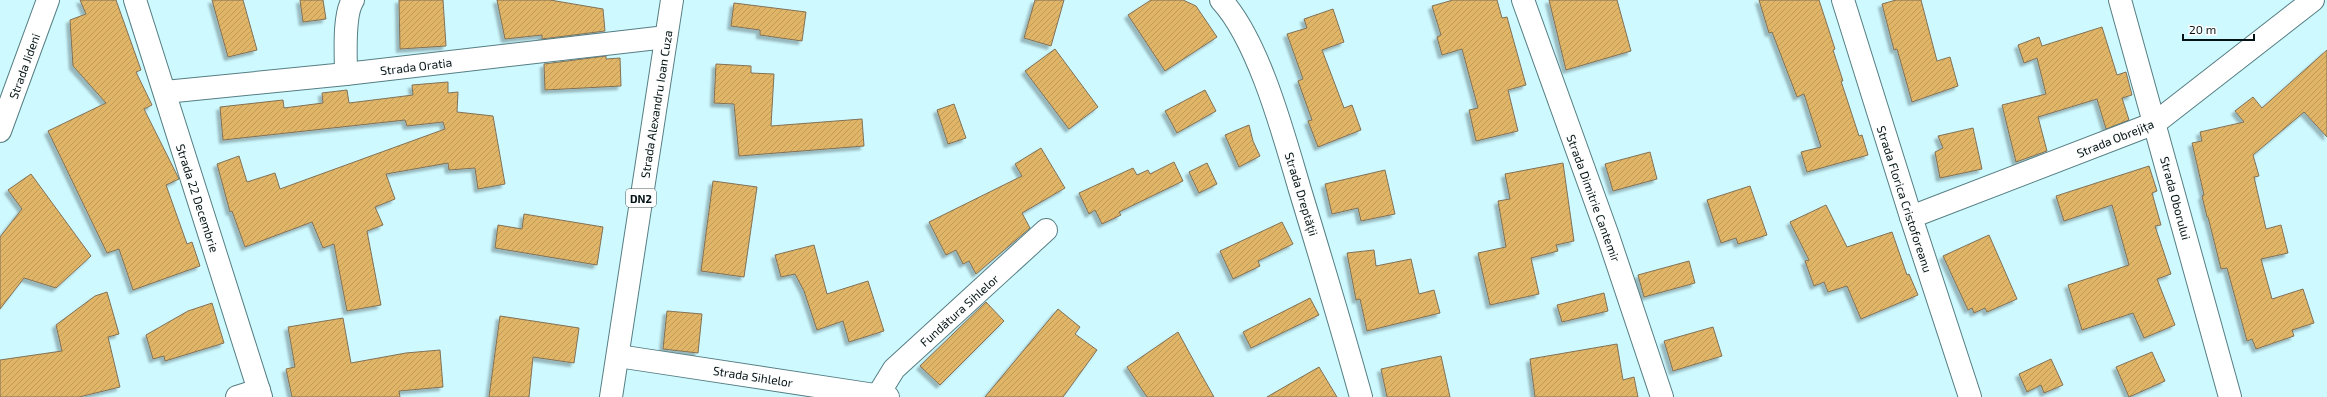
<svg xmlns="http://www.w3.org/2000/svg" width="2327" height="397" viewBox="0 0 2327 397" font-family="'Exo 2',sans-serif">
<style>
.building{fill:url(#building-hatch);stroke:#827156;filter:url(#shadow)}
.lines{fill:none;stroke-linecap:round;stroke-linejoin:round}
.minor-casing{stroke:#567e83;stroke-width:24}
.major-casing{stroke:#567e83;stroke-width:24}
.minor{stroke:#fff;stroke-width:22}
.major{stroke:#fff;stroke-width:22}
.labels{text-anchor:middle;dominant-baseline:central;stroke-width:3;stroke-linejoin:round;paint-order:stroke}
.shield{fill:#fdfdfd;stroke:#4f595b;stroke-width:1}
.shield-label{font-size:11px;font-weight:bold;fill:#041315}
.street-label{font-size:12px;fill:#041315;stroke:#fdfdfd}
</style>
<defs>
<pattern id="building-hatch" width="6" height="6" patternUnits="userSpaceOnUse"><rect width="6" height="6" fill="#e0b568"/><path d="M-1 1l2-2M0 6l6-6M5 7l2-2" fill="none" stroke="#bf9b59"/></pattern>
<filter id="shadow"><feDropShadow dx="-3.5" dy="3.5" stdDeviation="1" flood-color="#0004"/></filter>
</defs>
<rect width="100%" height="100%" fill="#cdf9ff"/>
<!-- building -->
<g class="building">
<polygon points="80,0 116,0 141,70 136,72 152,105 144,109 179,179 166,185 187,244 192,242 200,266 133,290 119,249 107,253 48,131 106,103 73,66 70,20 86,14"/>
<polygon points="212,0 243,0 257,50 228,57"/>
<polygon points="300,0 323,0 326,19 303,22"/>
<polygon points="399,0 443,0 446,46 400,49"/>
<polygon points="497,0 550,0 603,9 605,31 542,39 542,35 505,39"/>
<polygon points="1035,0 1064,0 1051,46 1024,38"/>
<polygon points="1151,0 1183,0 1196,6 1217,37 1165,71 1128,15"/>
<polygon points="1453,0 1497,0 1502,18 1507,17 1526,85 1508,90 1518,131 1476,141 1469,110 1478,108 1462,49 1442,55 1437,37 1441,35 1432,6"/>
<polygon points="1549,0 1617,0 1631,51 1566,70"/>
<polygon points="1759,0 1819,0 1835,49 1833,50 1843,81 1841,81 1859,136 1862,135 1868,155 1807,172 1801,152 1821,147 1804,94 1797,97 1772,32 1769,33"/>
<polygon points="1896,0 1921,0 1937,61 1950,57 1958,86 1912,102 1897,49 1894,50 1882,4"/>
<polygon points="734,3 806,12 802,41 760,35 760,30 731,26"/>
<polygon points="1333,9 1344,42 1322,50 1344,108 1352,105 1361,130 1318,147 1308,121 1312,120 1298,81 1303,79 1287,34 1307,28 1304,19"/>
<polygon points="2102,27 2117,75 2126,72 2132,95 2122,98 2129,120 2106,129 2097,99 2038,117 2047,151 2016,162 2002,105 2046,94 2037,58 2024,63 2018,45 2039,37 2042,46"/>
<polygon points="1055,49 1098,107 1069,129 1025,71"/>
<polygon points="2327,50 2327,137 2304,112 2253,155 2259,176 2254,177 2266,229 2281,225 2288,253 2261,259 2272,299 2303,289 2314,323 2292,330 2294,336 2256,349 2252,339 2247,341 2227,268 2221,269 2208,217 2207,217 2202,196 2204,195 2192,143 2202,141 2200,132 2244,122 2235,111 2253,97 2262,108"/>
<polygon points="606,56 606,59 620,58 621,86 545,90 544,64"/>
<polygon points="716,64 751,66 751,73 774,74 771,126 862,119 864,146 739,156 734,104 714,103"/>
<polygon points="448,82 448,93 458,92 457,112 493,116 505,184 478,189 475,168 449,170 448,163 386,174 395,199 375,207 383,225 367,231 381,305 347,311 334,244 323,248 312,222 245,247 232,211 230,212 217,164 239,156 247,182 275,173 280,189 445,129 443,122 407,126 405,120 223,140 220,107 283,100 284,108 323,103 322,93 347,90 349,103 413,95 412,85"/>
<polygon points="1205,90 1216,111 1177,133 1165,111"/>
<polygon points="954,104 966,138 948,144 937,110"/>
<polygon points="1249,125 1253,141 1260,156 1239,167 1225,135"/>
<polygon points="1973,128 1982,169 1940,178 1935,152 1943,148 1938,136"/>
<polygon points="1041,148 1065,188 1022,213 1030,228 976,274 969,261 963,264 956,250 946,255 929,222 1022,176 1015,164"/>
<polygon points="1650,152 1657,179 1613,191 1605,164"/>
<polygon points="1174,162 1183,181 1119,212 1121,215 1102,224 1095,210 1089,214 1079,193 1133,168 1137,175 1148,170 1150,174"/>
<polygon points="1207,163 1217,184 1199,193 1189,172"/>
<polygon points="1563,163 1574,241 1556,245 1558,251 1531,258 1539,294 1490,305 1478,253 1506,247 1498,201 1510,199 1505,174"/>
<polygon points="2149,166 2157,191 2152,193 2161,225 2155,226 2171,274 2157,279 2175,325 2144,338 2133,313 2082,330 2068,285 2129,265 2112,205 2064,221 2056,196"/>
<polygon points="1385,170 1395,214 1361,221 1358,208 1332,214 1325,184"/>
<polygon points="31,174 91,256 56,288 24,278 0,309 0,237 22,209 8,190"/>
<polygon points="713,181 757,187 744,277 701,271"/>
<polygon points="1750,186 1767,235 1738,244 1736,238 1721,243 1707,200"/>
<polygon points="1826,205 1847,247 1892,232 1907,275 1909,274 1918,295 1861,319 1847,286 1828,292 1824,282 1814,286 1805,261 1809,260 1790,222"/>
<polygon points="524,214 603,227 597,265 495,248 498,225 522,229"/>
<polygon points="1282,222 1293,244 1258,261 1260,266 1233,279 1220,251"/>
<polygon points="1989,235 2017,299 1987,312 1985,308 1974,313 1972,308 1968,310 1943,256"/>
<polygon points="814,245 827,294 868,281 884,331 849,342 843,321 817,330 804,291 795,274 781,277 775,255"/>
<polygon points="1374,250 1376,266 1411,259 1419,294 1434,290 1440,313 1367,331 1360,299 1356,300 1347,253"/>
<polygon points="1689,261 1695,283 1644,297 1638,275"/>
<polygon points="107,292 119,334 108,337 120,387 79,397 0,397 0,360 62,351 56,325 95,296"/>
<polygon points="1604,293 1608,311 1562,322 1557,305"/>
<polygon points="1310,298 1319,315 1251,348 1243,332"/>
<polygon points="986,302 1004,321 940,385 920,366"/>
<polygon points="212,303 224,343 165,361 164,356 153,359 146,335 188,311"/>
<polygon points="1058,309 1080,327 1075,334 1097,350 1063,397 985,397"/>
<polygon points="667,311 702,314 698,353 663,349"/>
<polygon points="500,316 579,328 574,363 533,357 529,397 489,397"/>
<polygon points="343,318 351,363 406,353 440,350 443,387 399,391 400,397 292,397 286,369 295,367 288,327"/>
<polygon points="1713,327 1722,356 1673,371 1664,341"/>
<polygon points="1178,332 1201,374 1214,397 1147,397 1127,367"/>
<polygon points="1617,344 1623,380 1634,377 1638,397 1535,397 1530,359"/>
<polygon points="2152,352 2165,381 2129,397 2116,367"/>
<polygon points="1441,356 1450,397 1387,397 1381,369"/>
<polygon points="2051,359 2063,385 2044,393 2041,385 2027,392 2019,374"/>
<polygon points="1319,367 1337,397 1267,397"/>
</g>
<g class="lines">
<defs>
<g id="minor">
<polyline points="135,0 261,397"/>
<path d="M1221,0C1259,41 1284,136 1300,190C1321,259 1342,328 1361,397"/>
<polyline points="1523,0 1608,236 1662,397"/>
<polyline points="1843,0 1911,217 1970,397"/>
<polyline points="2120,0 2230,397"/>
<path d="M346,74C346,55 343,15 353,0"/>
<polyline points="165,92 346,74 666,37"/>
<polyline points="0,131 48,0"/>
<polyline points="1911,217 2155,123 2313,0"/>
<polyline points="618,356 888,397"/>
<polyline points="878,395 894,369 1046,230"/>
<polyline points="237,397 259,390"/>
</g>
<polyline id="major" points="611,397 672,0"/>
</defs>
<!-- minor casing -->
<use href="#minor" class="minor-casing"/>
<!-- major casing -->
<use href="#major" class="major-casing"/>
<!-- minor -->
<use href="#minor" class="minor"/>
<!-- major -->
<use href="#major" class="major"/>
</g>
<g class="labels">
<!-- shield labels -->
<rect class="shield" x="626" y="189" width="30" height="18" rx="3"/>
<g class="shield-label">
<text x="641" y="198">DN2</text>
</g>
<!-- street labels -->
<g class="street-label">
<text transform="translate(24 66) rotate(-70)">Strada Jideni</text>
<text transform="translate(416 66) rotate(-7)">Strada Oratia</text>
<text transform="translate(656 104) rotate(-81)">Strada Alexandru Ioan Cuza</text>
<text transform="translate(2115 138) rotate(-22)">Strada Obrejița</text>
<text transform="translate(1302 194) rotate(73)">Strada Dreptății</text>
<text transform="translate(198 198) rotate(72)">Strada 22 Decembrie</text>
<text transform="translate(1594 198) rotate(70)">Strada Dimitrie Cantemir</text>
<text transform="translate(2176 198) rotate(75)">Strada Oborului</text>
<text transform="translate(1905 199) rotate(72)">Strada Florica Cristoforeanu</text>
<text transform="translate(959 310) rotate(-42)">Fundătura Sihlelor</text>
<text transform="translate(753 376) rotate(9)">Strada Sihlelor</text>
</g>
</g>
<!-- scale -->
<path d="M2183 34v6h71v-6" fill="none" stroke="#041315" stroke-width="2"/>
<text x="2189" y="34" font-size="12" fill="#041315" stroke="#fdfdfd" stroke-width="3" paint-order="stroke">20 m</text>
</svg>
